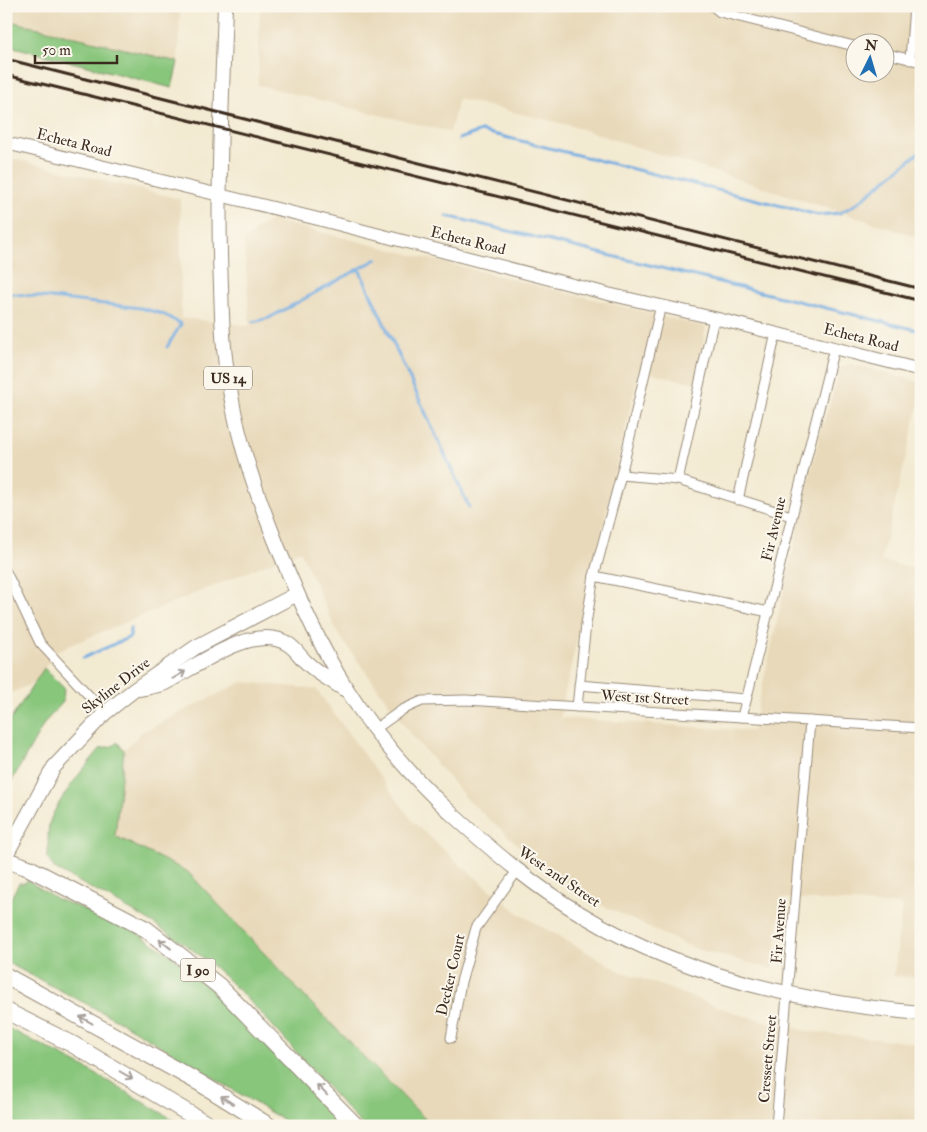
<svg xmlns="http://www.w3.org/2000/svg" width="927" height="1132" viewBox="0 0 927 1132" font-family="'IM FELL Double Pica',serif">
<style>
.built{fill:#e8d9ba;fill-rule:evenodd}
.green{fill:#88c67c;stroke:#62784d}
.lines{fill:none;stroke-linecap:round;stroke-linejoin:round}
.stream{stroke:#72ace2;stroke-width:3}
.street-casing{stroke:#978a78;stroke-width:11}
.secondary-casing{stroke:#978a78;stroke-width:14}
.primary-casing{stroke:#978a78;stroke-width:16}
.highway-casing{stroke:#978a78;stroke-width:18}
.street{stroke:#fff;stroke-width:9}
.secondary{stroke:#fff;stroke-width:12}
.primary{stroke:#fff;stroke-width:14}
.highway{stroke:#fff;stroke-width:16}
.rail{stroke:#3b2a1e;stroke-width:3}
.oneway{stroke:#a79f9a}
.labels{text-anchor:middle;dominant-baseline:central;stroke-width:4;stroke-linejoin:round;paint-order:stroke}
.shield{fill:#fbf7ec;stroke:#75685c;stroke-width:1}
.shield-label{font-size:14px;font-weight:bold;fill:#3b2a1e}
.street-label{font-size:15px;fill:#3b2a1e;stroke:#fbf7ec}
</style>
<rect width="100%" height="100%" fill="#fbf7ec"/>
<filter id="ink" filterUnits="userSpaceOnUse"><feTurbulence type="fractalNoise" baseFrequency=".02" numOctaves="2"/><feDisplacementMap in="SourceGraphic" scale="10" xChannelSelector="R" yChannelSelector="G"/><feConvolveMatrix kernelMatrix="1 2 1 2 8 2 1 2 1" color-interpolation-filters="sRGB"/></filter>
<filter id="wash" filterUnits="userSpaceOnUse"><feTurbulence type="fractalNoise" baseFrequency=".0096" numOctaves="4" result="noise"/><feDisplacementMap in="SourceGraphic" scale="20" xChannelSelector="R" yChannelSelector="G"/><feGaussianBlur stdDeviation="1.12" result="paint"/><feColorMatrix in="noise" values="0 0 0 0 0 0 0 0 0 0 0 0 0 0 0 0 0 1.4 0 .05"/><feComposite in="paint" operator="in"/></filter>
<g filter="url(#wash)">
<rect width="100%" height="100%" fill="#f3ead2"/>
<!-- built -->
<g class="built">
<polygon points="6,6 180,6 178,62 6,20"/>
<path d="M260,6H921V238L569,125L458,99L450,132L258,85ZM854,42H884V72H854Z"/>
<polygon points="6,157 180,199 181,318 250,326 244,241 257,229 271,220 706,327 695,383 639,370 565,692 560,718 752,731 819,437 841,368 850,364 921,382 921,394 881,561 921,570 921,978 894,976 902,905 781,898 773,969 693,948 604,906 582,893 536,861 468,800 410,733 337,632 300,550 56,651 34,683 6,695"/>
<polygon points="242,682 316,689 413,822 465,869 521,915 620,971 741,1015 806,1031 921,1044 921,1126 432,1126 305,997 188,872 115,836 124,750 142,732"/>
</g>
<!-- green -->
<g class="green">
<polygon points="6,20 178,62 172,88 6,45"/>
<polygon points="44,668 64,688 63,702 45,722 6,791 6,727"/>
<path d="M117,742L124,750L115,836L188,872L305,997L432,1126H363C316,1077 274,1023 224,976C176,931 112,900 55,869L46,857L48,856C49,846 47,835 49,825C53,805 87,764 101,748L113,746Z"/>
<polygon points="27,880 57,899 125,925 172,956 222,999 347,1126 293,1126 121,1022 6,962 6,907 19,883 25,883"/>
<polygon points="6,1027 82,1066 184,1126 6,1126"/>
</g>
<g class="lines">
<!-- stream -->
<g class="stream">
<polyline points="459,139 481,131 818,215 840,213 856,204 921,151"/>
<polyline points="447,216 921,331"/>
<polyline points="359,269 469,507"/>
<polyline points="6,293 141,308 163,314 181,324 167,347"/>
<polyline points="253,322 269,318 377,259"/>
<polyline points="83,658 130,637 130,628"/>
</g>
</g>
</g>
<g filter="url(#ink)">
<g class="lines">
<defs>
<g id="street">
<polyline points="713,6 720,12 854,46"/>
<polyline points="884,53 921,62"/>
<polyline points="910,60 914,6"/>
<polyline points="621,475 678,480 791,516"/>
<polyline points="678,480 714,318"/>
<polyline points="738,500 776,333"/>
<polyline points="6,572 40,643 105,713"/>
<polyline points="594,576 769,612"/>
<polyline points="579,685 746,699"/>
<polyline points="577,707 586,624 594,576 621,475 661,305"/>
<polyline points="742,717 834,348"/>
<polyline points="375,729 402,710 422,701 466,700 921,728"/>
<polyline points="451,1038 461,982 476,928 517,871"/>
<polyline points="776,1126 810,721"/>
</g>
<polyline id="secondary" points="6,143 314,218 608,294 714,318 921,370"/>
<g id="primary">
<path d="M225,6C222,99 217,193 221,286C222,321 223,356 230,390C239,445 258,498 279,550C298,597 319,645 346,688C375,735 414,779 454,816C494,852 535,887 581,914C683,976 803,1003 921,1013"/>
<path d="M139,689C148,687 158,686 165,683C196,667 253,622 288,644C296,649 300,657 307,663C317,673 332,681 344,689"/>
<polyline points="6,855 54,767 105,713 134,690 196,647 297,594"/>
</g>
<g id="highway">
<polyline points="6,860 29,868 146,929 219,986 356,1126"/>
<polyline points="6,976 200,1083 269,1126"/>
<polyline points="6,1011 72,1044 210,1126"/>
</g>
</defs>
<!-- street casing -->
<use href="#street" class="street-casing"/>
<!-- secondary casing -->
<use href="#secondary" class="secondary-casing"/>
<!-- primary casing -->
<use href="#primary" class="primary-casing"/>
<!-- highway casing -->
<use href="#highway" class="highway-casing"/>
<!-- street -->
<use href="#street" class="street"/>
<!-- secondary -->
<use href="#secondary" class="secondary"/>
<!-- primary -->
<use href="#primary" class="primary"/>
<!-- highway -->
<use href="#highway" class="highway"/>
<!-- rail -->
<g class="rail">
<polyline points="6,59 921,289"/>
<polyline points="6,75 921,301"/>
</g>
</g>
<!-- one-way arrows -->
<defs><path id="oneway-shaft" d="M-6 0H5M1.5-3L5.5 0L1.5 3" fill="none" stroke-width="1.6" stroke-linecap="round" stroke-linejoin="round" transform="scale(1.25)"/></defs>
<g class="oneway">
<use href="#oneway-shaft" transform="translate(179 675) rotate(-30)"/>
<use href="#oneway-shaft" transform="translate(165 944) rotate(-142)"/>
<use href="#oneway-shaft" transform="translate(86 1020) rotate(-151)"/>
<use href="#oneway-shaft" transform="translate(126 1075) rotate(30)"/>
<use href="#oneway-shaft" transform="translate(322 1090) rotate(-134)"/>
<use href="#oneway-shaft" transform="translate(227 1100) rotate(-148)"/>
</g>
</g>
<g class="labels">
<!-- shield labels -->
<g class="shield">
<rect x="204" y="366.5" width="48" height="23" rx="4"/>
<rect x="180.5" y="958.5" width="35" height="23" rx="4"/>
</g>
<g class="shield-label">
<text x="228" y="378">US 14</text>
<text x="198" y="970">I 90</text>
</g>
<!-- street labels -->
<g class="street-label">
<text transform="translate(74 143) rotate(14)">Echeta Road</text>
<text transform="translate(468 241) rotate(14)">Echeta Road</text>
<text transform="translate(861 338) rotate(14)">Echeta Road</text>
<text transform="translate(774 529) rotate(-77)">Fir Avenue</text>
<text transform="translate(116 686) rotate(-38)">Skyline Drive</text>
<text transform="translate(645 698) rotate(3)">West 1st Street</text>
<text transform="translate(559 877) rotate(34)">West 2nd Street</text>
<text transform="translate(779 931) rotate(-86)">Fir Avenue</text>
<text transform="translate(451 975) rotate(-77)">Decker Court</text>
<text transform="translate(768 1059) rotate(-85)">Cressett Street</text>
</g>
</g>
<!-- margin -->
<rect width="927" height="1132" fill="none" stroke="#fbf7ec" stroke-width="25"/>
<!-- north arrow -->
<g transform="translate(870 58) rotate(5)"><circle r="24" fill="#fbf7ec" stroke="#aea59a"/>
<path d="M0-4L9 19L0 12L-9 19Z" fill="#1f6fb2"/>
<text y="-8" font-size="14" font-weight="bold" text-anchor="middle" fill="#3b2a1e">N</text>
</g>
<!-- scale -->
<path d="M35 55v8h82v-8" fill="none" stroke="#3b2a1e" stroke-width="2.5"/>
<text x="42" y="55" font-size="15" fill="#3b2a1e" stroke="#fbf7ec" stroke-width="4" paint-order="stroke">50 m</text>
</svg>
